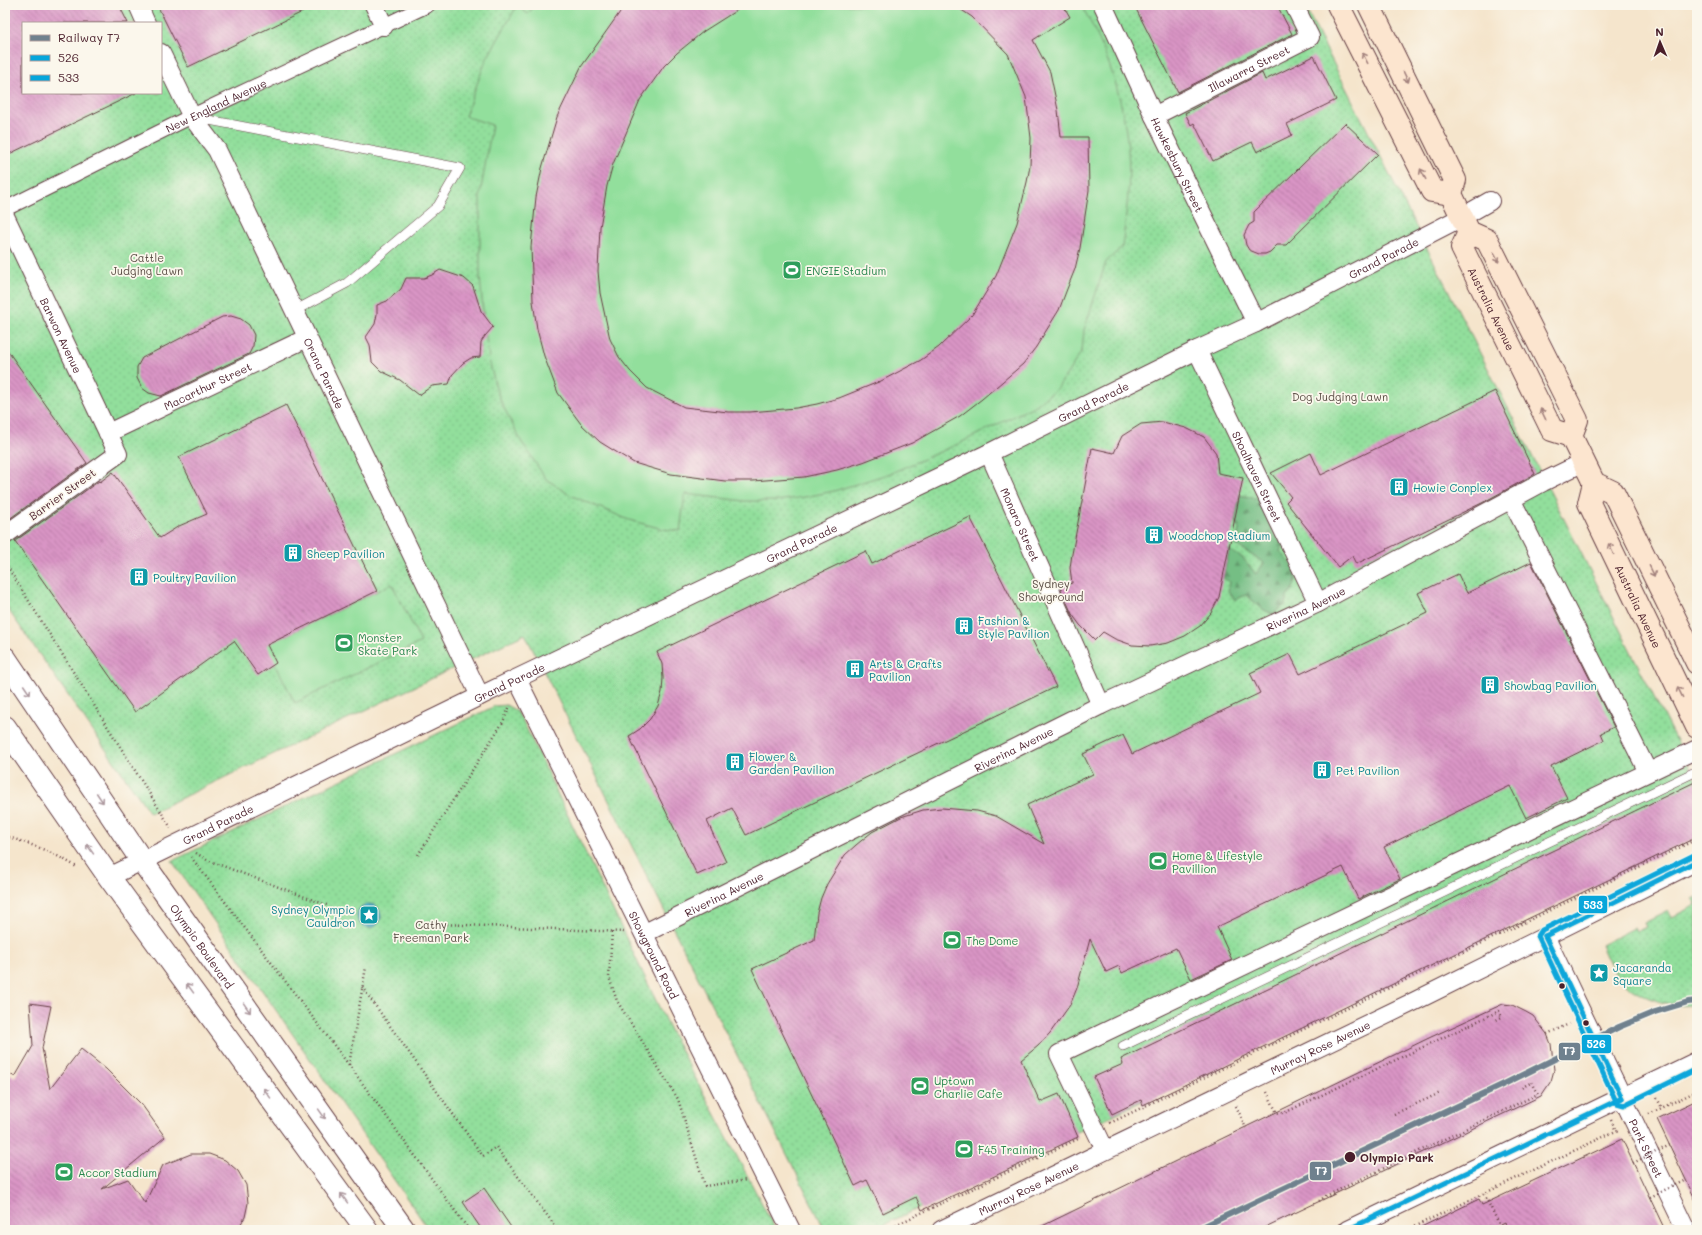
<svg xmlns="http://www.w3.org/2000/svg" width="1702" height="1235" viewBox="0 0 1702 1235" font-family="Mali,sans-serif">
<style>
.grass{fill:url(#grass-dots);stroke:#6e7f64;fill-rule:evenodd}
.forest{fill:url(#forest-firs);stroke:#606e58}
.garden{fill:#92df9c;stroke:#6e7f64}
.water{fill:url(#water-ripples);stroke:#4b687b}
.building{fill:url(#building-back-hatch)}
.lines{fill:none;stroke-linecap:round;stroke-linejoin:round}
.service-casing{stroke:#643d43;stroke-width:10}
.pedestrian-casing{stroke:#643d43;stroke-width:16}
.minor-casing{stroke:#643d43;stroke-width:20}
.tertiary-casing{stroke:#643d43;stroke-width:24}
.secondary-casing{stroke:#643d43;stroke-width:24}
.path{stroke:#643d43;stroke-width:2.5;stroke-dasharray:1 3;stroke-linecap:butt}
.service{stroke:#fff;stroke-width:9}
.pedestrian{stroke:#fff;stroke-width:14}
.minor{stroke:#fff;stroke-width:18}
.tertiary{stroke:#fff;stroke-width:22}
.secondary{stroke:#fce5cf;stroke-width:22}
.path-bridge{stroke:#643d43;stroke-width:2.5;stroke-dasharray:1 3;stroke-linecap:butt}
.bus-1-casing{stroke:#fbf7ec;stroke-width:8}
.bus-2-casing{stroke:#fbf7ec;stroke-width:8}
.bus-1{stroke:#07a6db;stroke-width:5}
.bus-2{stroke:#07a6db;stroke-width:5}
.rail-1-casing{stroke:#fbf7ec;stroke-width:9}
.rail-1{stroke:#6f818e;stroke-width:6}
.oneway{stroke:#a3827d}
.oneway2{stroke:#ae9aa0}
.bus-dot{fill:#4a1f2b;stroke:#fbf7ec;stroke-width:1.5}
.labels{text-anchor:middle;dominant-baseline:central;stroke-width:3.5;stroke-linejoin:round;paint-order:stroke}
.street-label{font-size:11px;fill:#4a1f2b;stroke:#fbf7ec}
.park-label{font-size:11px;fill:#5c4f47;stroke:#fbf7ec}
.leisure-label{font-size:11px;fill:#27864d;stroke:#fbf7ec;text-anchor:start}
.culture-label{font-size:11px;fill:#0d838f;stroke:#fbf7ec;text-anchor:start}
.stop-label{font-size:11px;font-weight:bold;fill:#4a1f2b;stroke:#fbf7ec;text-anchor:start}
.line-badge{stroke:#fbf7ec;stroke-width:1.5}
.badge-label{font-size:11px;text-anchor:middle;font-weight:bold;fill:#fff}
</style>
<defs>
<pattern id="grass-dots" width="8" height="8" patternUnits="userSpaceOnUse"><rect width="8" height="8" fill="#92df9c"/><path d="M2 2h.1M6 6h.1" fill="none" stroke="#7fbf87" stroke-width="1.8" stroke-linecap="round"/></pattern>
<pattern id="forest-firs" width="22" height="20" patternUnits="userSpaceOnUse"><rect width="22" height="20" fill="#75be84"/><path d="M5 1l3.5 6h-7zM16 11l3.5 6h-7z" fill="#629a6c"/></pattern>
<pattern id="water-ripples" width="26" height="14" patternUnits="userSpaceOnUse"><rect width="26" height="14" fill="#4cb0cb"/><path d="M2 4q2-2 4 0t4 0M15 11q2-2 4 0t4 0" fill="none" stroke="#418fa5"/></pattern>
<pattern id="building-back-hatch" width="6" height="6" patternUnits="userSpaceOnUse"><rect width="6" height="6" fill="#d994c5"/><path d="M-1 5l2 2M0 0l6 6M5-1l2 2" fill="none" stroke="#b278a0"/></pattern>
</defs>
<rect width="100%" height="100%" fill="#fbf7ec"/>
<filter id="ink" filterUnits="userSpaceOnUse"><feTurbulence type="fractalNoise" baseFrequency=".025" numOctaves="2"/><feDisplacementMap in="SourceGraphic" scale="8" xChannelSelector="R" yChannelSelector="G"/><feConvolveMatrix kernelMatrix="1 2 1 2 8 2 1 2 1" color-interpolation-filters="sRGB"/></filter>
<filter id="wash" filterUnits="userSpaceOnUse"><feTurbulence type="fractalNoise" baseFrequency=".012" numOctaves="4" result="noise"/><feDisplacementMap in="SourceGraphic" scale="16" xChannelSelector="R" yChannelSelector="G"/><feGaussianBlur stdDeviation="0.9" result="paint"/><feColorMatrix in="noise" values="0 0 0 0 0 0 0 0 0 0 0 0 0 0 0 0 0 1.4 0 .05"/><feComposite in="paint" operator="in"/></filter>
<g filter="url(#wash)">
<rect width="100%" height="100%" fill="#f5e5cc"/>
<!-- grass -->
<g class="grass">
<path d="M5,5H1304L1697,782V835L873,1230H825L525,634L150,813L5,605ZM23,23H161V93H23Z"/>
<polygon points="506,705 515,710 522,719 670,1030 776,1230 429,1230 172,861 495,706"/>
<path d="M1697,897V1004C1691,1005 1685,1006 1679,1005C1659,1004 1634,994 1621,979C1611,970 1606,956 1601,945L1634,928L1636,932L1646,927L1644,923L1668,911L1672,917L1696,905L1693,899Z"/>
</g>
<!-- forest -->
<path class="forest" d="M1240,495L1259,499L1269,506L1270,523L1275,526L1285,543L1280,551C1289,561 1302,574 1293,588C1289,595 1286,597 1285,605L1272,614L1264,610L1246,595L1235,600L1228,591L1230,582L1223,578L1229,550L1243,558L1256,574L1264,563L1236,545L1239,529L1235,521Z"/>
<!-- garden -->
<g class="garden">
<path d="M535,5H1081C1107,49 1124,99 1128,150C1131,182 1126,215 1122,247L1106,262L1084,330L1082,351L1057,389L1032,407L958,444L891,473L834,491L805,497L776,501H745L685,494L680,531L663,529L629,520L570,495L546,479L521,441L502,404L496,388L490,364L484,322L480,277V195L492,125L465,116L486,60L517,6L528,14Z"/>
<polygon points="392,584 421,642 295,703 266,645"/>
</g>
<!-- water -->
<circle class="water" cx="369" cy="916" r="12"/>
<g id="blocks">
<!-- building -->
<g class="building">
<polygon points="5,5 119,5 128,23 23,23 23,93 136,93 5,156"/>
<polygon points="157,5 317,5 188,67"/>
<polygon points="625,5 745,5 704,31 677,53 664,66 640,100 613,164 607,186 600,227 598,271 600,293 610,339 619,357 630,371 647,388 684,407 728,412 750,412 796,408 817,404 839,398 881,381 921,360 939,347 972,315 996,276 1017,223 1027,182 1030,166 1031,138 1026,97 1008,54 972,17 954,5 1063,5 1070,17 1033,40 1050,72 1058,110 1061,137 1088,137 1089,190 1080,248 1075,269 1067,289 1059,310 1036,347 1023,364 982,399 960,416 912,443 863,462 837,470 804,477 753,481 725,481 671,474 634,463 600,442 581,424 558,393 544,356 537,329 533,301 531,247 536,197 542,168 557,117 581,67"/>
<polygon points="1134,5 1277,5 1292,34 1178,92"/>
<polygon points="1314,56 1336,100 1287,124 1292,135 1257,152 1252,142 1213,161 1194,123 1191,125 1185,113 1262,73 1265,80"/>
<polygon points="1345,123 1378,154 1286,245 1277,245 1270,252 1265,254 1259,254 1249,250 1246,245 1244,235 1249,225 1254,222 1254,212"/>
<polygon points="440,270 464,278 473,286 481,311 493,327 485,336 481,342 480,357 471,358 463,363 452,375 449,384 432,386 419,395 400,380 381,371 372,362 370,345 366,337 375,324 377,314 377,305 387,301 401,289 406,278 424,278 432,275"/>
<polygon points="231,316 241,319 249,325 254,335 253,346 249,354 161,396 149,393 142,388 137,378 137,367 142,358 222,317"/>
<polygon points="5,347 87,463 5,522"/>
<polygon points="1495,391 1535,474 1482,503 1356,564 1352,556 1338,567 1286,502 1291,497 1271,473 1311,453 1321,475"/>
<polygon points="286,405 377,591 267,645 276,663 258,675 234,641 135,712 15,541 99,481 100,482 113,472 160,538 179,526 207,514 179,457"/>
<polygon points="1163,422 1186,428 1204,437 1216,453 1218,473 1243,478 1219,597 1211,613 1200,626 1185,636 1168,643 1150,646 1132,645 1115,639 1103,632 1095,640 1080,625 1072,614 1060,587 1072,583 1070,568 1072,554 1092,448 1114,453 1122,436 1141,424"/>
<polygon points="970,517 1056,687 746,835 732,808 707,821 726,862 697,875 629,736 640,729 650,719 658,706 662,692 663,678 662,664 657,652 866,551 872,564"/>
<polygon points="1531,562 1614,727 1601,733 1604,740 1551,766 1567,798 1526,818 1510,786 1384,847 1400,879 1358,899 1343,867 1217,927 1232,960 1191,979 1176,948 1122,973 1119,966 1106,972 1090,939 1077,988 1070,1005 1050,1033 1038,1046 1021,1060 1040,1102 1059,1094 1078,1137 922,1210 916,1197 883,1213 867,1180 855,1186 752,969 814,940 817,913 821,898 827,884 845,855 856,845 872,832 901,817 923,810 942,808 977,811 996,816 1044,844 1027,805 1093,774 1083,754 1123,735 1132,754 1260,693 1250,673 1290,654 1300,674 1428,613 1418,593 1458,574 1467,593"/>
<polygon points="1697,781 1697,837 1143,1105 1141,1100 1112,1114 1094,1077 1123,1064 1121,1059"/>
<polygon points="30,1003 51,1006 42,1048 50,1089 81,1049 106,1069 142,1105 165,1137 102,1189 128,1179 145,1203 163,1165 191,1154 209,1154 225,1160 238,1171 246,1185 248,1203 245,1217 237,1230 5,1230 5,1071 15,1077 33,1046"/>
<polygon points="1503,1004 1512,1005 1526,1012 1533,1016 1547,1034 1551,1044 1554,1070 1551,1081 1541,1096 1259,1230 1034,1230 1431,1037"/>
<polygon points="1697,1100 1697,1203 1657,1119"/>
<polygon points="1622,1139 1665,1230 1508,1230 1505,1223 1491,1230 1415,1230 1479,1199 1482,1205"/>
<polygon points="484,1188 513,1230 482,1230 463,1202"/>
</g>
</g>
</g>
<g filter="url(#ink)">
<use href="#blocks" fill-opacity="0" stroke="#643d43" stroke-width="1"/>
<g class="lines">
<defs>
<g id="service">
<polyline points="193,117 460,168 438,206 347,283 294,311"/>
<polyline points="1123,1046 1697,771"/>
</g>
<g id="pedestrian">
<path id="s1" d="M5,209L190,117L428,5"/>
</g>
<g id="minor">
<polyline points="138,5 146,23"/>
<polyline points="374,5 384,26"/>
<path id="s2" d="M1103,5L1154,116L1256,323"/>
<path id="s3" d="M161,53L192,117L217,150L480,696"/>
<path id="s4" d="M1154,116L1310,37L1294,5"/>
<path id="s5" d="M5,216L118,454L5,535"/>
<path id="s6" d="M1197,350L1318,603"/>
<path id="s7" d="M108,433L307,338"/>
<path id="s8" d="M989,453L1101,705"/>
<polyline points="1511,499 1648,772"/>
<path id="s9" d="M517,679L791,1230"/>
<path id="s10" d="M109,877L480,696L989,453L1197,350L1256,323L1462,217L1490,201"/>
<path id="s11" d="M645,933L1101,705L1318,603L1543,482L1584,462"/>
<path id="s12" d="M1545,936L1686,1230"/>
<polyline points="1105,1150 1059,1054 1697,749"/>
<path id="s13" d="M941,1230L1415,1001L1697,861"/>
<polyline points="1347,1230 1697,1061"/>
</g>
<g id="tertiary">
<path id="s14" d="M5,658L142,861L404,1230"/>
<polyline points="5,727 109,877 367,1230"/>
</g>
<g id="secondary">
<polyline points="1338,5 1432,191 1451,194"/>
<polyline points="1369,5 1455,180 1451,194 1469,232 1487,240 1577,420 1571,436 1594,483 1613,492 1697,663"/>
<path id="s15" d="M1469,232L1462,248L1552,430L1571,436"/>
<path id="s16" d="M1594,483L1589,503L1697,727"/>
</g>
</defs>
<!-- service casing -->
<use href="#service" class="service-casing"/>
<!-- pedestrian casing -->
<use href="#pedestrian" class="pedestrian-casing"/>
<!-- minor casing -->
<use href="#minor" class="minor-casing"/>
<!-- tertiary casing -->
<use href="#tertiary" class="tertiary-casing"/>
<!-- secondary casing -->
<use href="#secondary" class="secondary-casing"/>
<!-- path -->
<g class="path">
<polyline points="5,563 171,828"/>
<path d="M5,836C31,844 56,853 78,868"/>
<polyline points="196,853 207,860 329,906"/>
<polyline points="418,855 503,722 510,706"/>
<polyline points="191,857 349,1065 469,1230"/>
<polyline points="419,923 624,932"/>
<polyline points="612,932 609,977 617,1001 678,1099 705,1186 747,1180"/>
<polyline points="362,987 483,1156 496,1147 558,1230"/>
<polyline points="1547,1034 1569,1024"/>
<polyline points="349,1065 366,967"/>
<polyline points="1267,1092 1277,1113 1284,1113 1499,1011 1502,1017 1494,1021"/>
<polyline points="1657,1098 1662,1108"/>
<polyline points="1236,1106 1246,1128"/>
<polyline points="1394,1114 1440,1093"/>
<polyline points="1649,1114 1697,1091"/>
<polyline points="1611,1120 1616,1131"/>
<polyline points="1110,1123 1697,839"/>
<polyline points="1484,1194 1502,1230"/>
<polyline points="1319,1201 1326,1196 1538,1094 1532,1082 1521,1088"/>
<polyline points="885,1230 1080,1138"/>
<polyline points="1407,1230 1620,1129"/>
<polyline points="1481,1230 1490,1226 1492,1230"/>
</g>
<!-- service -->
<use href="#service" class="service"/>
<!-- pedestrian -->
<use href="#pedestrian" class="pedestrian"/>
<!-- minor -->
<use href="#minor" class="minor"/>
<!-- tertiary -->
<use href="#tertiary" class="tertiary"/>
<!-- secondary -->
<use href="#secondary" class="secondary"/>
<!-- path-bridge -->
<g class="path-bridge">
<polyline points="1633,1163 1670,1145"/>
<polyline points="1650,1197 1686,1180"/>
</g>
<defs>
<g id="bus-1">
<polyline points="1545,936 1622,1098"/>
<polyline points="1545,936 1697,861"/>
<polyline points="1347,1230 1622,1098"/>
</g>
<polyline id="bus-2" points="1694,855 1542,930 1538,936 1617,1103 1624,1105 1697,1069"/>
</defs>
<!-- bus-1 casing -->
<use href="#bus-1" class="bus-1-casing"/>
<!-- bus-2 casing -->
<use href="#bus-2" class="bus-2-casing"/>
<!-- bus-1 -->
<use href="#bus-1" class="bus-1"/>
<!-- bus-2 -->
<use href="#bus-2" class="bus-2"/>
<defs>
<polyline id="rail-1" points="1196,1230 1502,1085 1619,1027 1655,1012 1688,1002 1697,1001"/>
</defs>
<!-- rail-1 casing -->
<use href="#rail-1" class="rail-1-casing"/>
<!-- rail-1 -->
<use href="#rail-1" class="rail-1"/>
</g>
<!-- one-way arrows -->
<defs><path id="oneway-shaft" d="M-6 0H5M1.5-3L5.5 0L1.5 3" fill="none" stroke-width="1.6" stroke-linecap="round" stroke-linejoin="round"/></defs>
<g class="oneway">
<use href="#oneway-shaft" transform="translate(1365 58) rotate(-117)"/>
<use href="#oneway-shaft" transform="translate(1406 77) rotate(64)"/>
<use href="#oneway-shaft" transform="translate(1423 174) rotate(-117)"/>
<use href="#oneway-shaft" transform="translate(1496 257) rotate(63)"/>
<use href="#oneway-shaft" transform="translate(1543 414) rotate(-116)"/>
<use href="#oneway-shaft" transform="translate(1611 549) rotate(-116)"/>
<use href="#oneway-shaft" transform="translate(1652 571) rotate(64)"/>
<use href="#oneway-shaft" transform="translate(1680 692) rotate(-116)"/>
</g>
<g class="oneway2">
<use href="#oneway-shaft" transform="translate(27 690) rotate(56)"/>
<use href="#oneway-shaft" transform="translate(100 798) rotate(56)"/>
<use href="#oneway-shaft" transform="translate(90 849) rotate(-125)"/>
<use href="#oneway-shaft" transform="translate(190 988) rotate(-126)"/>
<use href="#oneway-shaft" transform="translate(247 1008) rotate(55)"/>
<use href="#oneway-shaft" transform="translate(267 1093) rotate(-126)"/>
<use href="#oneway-shaft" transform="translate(322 1114) rotate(55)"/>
<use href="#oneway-shaft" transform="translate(344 1198) rotate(-126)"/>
</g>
</g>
<!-- icons -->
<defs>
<symbol id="stadium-square" viewBox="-11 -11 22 22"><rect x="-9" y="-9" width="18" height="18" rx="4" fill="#2e9e5b" stroke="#fbf7ec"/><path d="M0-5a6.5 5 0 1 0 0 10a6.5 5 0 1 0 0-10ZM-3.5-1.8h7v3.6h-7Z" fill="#fff"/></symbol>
<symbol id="building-square" viewBox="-11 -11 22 22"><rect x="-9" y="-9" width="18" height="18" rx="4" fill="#0f9aa8" stroke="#fbf7ec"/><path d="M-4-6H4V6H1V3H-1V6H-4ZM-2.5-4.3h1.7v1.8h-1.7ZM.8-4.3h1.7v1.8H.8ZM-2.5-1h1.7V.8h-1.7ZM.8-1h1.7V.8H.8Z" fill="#fff"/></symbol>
<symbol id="sight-square" viewBox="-11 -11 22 22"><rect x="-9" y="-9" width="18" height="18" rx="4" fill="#0f9aa8" stroke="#fbf7ec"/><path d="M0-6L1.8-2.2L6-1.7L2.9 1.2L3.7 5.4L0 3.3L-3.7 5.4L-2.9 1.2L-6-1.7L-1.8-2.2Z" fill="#fff"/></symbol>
</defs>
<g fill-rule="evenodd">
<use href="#stadium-square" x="781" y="259" width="22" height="22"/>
<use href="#building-square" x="1388" y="476" width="22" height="22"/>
<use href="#building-square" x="1143" y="524" width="22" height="22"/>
<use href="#building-square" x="282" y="542" width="22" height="22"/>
<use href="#building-square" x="128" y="566" width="22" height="22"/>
<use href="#building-square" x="953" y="615" width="22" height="22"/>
<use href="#stadium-square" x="333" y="632" width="22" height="22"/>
<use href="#building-square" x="844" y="658" width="22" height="22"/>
<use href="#building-square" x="1479" y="674" width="22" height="22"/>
<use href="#building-square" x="724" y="751" width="22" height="22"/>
<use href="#building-square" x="1311" y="759" width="22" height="22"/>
<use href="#stadium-square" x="1147" y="850" width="22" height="22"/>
<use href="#sight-square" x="358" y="904" width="22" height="22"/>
<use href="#stadium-square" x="941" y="929" width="22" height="22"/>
<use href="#sight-square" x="1588" y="962" width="22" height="22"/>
<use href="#stadium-square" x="909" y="1075" width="22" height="22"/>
<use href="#stadium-square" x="953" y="1138" width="22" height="22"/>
<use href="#stadium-square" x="53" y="1161" width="22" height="22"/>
</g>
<!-- markers -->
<g class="bus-dot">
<circle cx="1562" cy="986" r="3.5"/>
<circle cx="1586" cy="1023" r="3.5"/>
<circle cx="1350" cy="1157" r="6"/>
</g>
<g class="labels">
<!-- street labels -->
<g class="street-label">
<text stroke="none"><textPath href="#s4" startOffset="106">Illawarra Street</textPath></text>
<text stroke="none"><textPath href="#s1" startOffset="235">New England Avenue</textPath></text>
<text stroke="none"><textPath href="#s2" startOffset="176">Hawkesbury Street</textPath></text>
<text stroke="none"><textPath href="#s10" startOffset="1417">Grand Parade</textPath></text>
<text stroke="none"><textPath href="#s15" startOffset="85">Australia Avenue</textPath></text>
<text stroke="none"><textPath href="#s5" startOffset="132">Barwon Avenue</textPath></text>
<text stroke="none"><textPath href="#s3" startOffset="360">Orana Parade</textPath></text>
<text stroke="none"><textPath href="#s7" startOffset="110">Macarthur Street</textPath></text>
<text stroke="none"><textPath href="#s10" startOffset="1093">Grand Parade</textPath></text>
<text stroke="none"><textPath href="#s6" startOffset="140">Shoalhaven Street</textPath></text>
<text transform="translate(62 494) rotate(-36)">Barrier Street</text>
<text stroke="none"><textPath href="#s8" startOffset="78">Monaro Street</textPath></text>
<text stroke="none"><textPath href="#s10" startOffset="769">Grand Parade</textPath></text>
<text stroke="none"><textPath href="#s16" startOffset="135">Australia Avenue</textPath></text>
<text stroke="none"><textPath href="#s11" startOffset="736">Riverina Avenue</textPath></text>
<text stroke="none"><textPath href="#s10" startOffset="445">Grand Parade</textPath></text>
<text stroke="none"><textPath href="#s11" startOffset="412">Riverina Avenue</textPath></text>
<text stroke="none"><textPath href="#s10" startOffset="121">Grand Parade</textPath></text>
<text stroke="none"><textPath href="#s11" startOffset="88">Riverina Avenue</textPath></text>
<text stroke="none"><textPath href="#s14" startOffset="349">Olympic Boulevard</textPath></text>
<text stroke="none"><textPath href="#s9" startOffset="308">Showground Road</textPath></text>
<text stroke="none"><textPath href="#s13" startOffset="421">Murray Rose Avenue</textPath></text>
<text stroke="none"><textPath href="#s12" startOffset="235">Park Street</textPath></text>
<text stroke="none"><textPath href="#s13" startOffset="97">Murray Rose Avenue</textPath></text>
</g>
<!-- park labels -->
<g class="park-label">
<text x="147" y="257">Cattle<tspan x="147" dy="13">Judging Lawn</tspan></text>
<text x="1340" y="396">Dog Judging Lawn</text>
<text x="1051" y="583">Sydney<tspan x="1051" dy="13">Showground</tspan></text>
<text x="431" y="924">Cathy<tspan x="431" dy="13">Freeman Park</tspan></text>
</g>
<!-- leisure labels -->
<g class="leisure-label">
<text x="806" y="270">ENGIE Stadium</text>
<text x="358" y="637">Monster<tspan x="358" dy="13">Skate Park</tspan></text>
<text x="1172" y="855">Home &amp; Lifestyle<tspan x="1172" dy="13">Pavillion</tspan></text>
<text x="966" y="940">The Dome</text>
<text x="934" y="1080">Uptown<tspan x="934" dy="13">Charlie Cafe</tspan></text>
<text x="978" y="1149">F45 Training</text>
<text x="78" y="1172">Accor Stadium</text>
</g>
<!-- culture labels -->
<g class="culture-label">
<text x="1413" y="487">Howie Conplex</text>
<text x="1168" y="535">Woodchop Stadium</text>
<text x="307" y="553">Sheep Pavilion</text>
<text x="153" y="577">Poultry Pavilion</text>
<text x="978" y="620">Fashion &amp;<tspan x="978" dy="13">Style Pavilion</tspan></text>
<text x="869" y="663">Arts &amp; Crafts<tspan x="869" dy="13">Pavilion</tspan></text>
<text x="1504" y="685">Showbag Pavilion</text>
<text x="749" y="756">Flower &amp;<tspan x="749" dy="13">Garden Pavilion</tspan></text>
<text x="1336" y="770">Pet Pavilion</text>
<text x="355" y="909" text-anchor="end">Sydney Olympic<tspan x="355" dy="13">Cauldron</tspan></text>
<text x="1613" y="967">Jacaranda<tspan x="1613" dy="13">Square</tspan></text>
</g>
<!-- stop labels -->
<g class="stop-label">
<text x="1360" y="1157">Olympic Park</text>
</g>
</g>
<g class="line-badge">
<rect x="1578" y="895" width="30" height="19" rx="4" fill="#07a6db"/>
<rect x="1581" y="1034" width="31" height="20" rx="4" fill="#07a6db"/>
<rect x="1558" y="1042" width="23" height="19" rx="4" fill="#6f818e"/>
<rect x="1309" y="1161" width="23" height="20" rx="4" fill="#6f818e"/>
</g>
<g class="badge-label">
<text x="1593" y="909">533</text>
<text x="1596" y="1048">526</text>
<text x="1569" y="1055">T7</text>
<text x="1321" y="1175">T7</text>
</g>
<!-- margin -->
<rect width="1702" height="1235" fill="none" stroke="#fbf7ec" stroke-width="20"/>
<!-- legend -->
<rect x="22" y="22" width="140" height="72" fill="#fbf7ec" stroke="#b4a19f"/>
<rect x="30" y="35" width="20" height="6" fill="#6f818e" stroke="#b4a19f"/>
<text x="58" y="42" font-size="12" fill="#4a1f2b">Railway T7</text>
<rect x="30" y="55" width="20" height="6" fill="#07a6db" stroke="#b4a19f"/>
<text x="58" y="62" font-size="12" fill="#4a1f2b">526</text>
<rect x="30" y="75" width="20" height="6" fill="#07a6db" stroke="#b4a19f"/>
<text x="58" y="82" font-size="12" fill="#4a1f2b">533</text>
<!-- north arrow -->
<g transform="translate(1660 42) rotate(358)" stroke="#fbf7ec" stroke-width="3" paint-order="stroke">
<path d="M0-3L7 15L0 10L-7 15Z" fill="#4a1f2b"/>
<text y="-6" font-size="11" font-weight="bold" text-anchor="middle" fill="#4a1f2b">N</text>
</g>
</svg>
